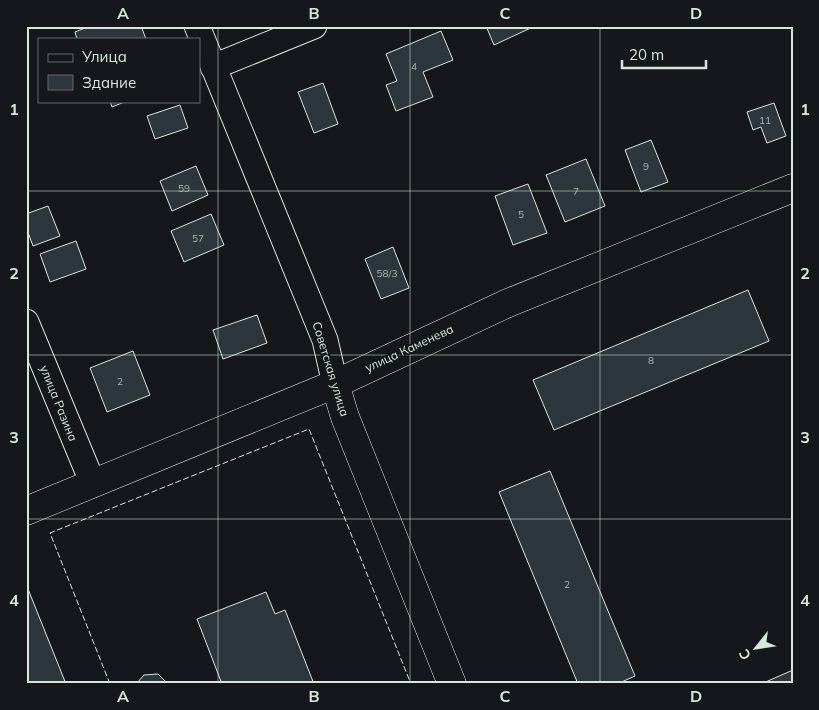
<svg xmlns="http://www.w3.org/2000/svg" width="819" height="710" viewBox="0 0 819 710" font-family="Mulish,sans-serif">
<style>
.building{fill:#2c363c;stroke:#d8e6dc}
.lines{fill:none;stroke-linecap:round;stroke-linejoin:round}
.street-casing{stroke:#d8e6dc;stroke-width:27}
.secondary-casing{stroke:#d8e6dc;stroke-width:29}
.street{stroke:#14181c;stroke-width:25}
.secondary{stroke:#14181c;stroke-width:28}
.fence{stroke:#d8e6dc;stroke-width:1;stroke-dasharray:6 2.5;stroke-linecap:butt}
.grid{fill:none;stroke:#d8e6dc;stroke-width:1;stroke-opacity:0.55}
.labels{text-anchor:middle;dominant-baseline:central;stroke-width:4;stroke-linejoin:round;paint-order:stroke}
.number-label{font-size:10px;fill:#adbab4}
.street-label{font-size:12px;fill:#d8e6dc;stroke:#14181c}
.neatline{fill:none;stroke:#d8e6dc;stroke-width:2}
.grid-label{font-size:16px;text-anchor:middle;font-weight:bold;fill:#d8e6dc}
</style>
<rect width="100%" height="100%" fill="#14181c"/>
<!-- building -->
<g class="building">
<polygon points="90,26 141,26 146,39 77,39 75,32"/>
<polygon points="486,26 535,26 494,45"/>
<polygon points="441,31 453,60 423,72 433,97 396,111 386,85 397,81 386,54"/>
<polygon points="323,83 338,124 314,133 298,92"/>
<polygon points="110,101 127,101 112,107"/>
<polygon points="774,103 786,136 767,143 761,127 753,130 747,112"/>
<polygon points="180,105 188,128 155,139 147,116"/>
<polygon points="651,140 668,182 641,192 625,150"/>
<polygon points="586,159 605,206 565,222 546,175"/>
<polygon points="196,166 208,195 172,211 160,181"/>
<polygon points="528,184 547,233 513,245 495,196"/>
<polygon points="48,206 60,236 33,246 26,227 26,214"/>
<polygon points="211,214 224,245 184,262 171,231"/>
<polygon points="76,241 86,269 50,282 40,254"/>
<polygon points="393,247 409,288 381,299 365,259"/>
<polygon points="748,290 769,341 554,430 533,380"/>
<polygon points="257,315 267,343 223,359 213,330"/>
<polygon points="133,351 150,395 107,412 90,368"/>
<polygon points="550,471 635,676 617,684 578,684 499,492"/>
<polygon points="28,589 66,684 26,684"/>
<polygon points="266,592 275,614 285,610 314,684 222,684 197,619"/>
<polygon points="793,670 793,684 761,684"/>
<polygon points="158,674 168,684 136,684 144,675"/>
</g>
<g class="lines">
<defs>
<g id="street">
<polyline points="197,26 325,340 335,384"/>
<polyline points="213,67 314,26"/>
<polyline points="26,322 93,484"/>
</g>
<g id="secondary">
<polyline points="335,384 345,417 452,684"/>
<polyline points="26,511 335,384 508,303 793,188"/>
</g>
</defs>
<!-- street casing -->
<use href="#street" class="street-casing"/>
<!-- secondary casing -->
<use href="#secondary" class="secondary-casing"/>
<!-- street -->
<use href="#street" class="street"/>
<!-- secondary -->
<use href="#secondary" class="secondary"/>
<!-- fence -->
<polyline class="fence" points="110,684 50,533 309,429 411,684"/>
</g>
<!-- grid -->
<path class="grid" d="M218,26V684M410,26V684M600,26V684M26,191H793M26,355H793M26,519H793"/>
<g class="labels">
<!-- number labels -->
<g class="number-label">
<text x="414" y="66">4</text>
<text x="765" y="120">11</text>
<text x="646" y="166">9</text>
<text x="184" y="188">59</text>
<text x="576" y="191">7</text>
<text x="521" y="214">5</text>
<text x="198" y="238">57</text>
<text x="387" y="273">58/3</text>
<text x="651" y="360">8</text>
<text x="120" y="381">2</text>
<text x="567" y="584">2</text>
</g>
<!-- street labels -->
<g class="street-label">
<text transform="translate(409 348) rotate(-25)">улица Каменева</text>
<text transform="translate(331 369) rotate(73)">Советская улица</text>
<text transform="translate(59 403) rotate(68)">улица Разина</text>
</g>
</g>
<!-- border -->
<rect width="819" height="710" fill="none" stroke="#14181c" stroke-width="55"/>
<!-- legend -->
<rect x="38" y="38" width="162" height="65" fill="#14181c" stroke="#626a69"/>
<rect x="48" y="54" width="25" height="8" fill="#14181c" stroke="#626a69"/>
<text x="82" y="62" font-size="15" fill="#d8e6dc">Улица</text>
<rect x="48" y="75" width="25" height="15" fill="#2c363c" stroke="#626a69"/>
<text x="82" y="88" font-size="15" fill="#d8e6dc">Здание</text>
<!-- north arrow -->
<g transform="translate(756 648) rotate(240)" stroke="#14181c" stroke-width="4" paint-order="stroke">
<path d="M0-4L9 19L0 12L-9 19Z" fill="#d8e6dc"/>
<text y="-8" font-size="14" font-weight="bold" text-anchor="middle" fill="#d8e6dc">С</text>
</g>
<!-- scale -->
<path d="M622 60v8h84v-8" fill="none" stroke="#d8e6dc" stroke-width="2.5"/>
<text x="629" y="60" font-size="15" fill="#d8e6dc" stroke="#14181c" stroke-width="4" paint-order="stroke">20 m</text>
<rect x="28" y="28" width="764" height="654" class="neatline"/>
<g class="grid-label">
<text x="123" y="19">A</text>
<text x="314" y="19">B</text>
<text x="505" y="19">C</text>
<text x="696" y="19">D</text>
<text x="14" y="115">1</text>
<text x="805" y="115">1</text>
<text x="14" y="279">2</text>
<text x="805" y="279">2</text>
<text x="14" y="443">3</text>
<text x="805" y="443">3</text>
<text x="14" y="606">4</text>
<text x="805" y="606">4</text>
<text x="123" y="702">A</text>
<text x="314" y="702">B</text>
<text x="505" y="702">C</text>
<text x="696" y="702">D</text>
</g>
</svg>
